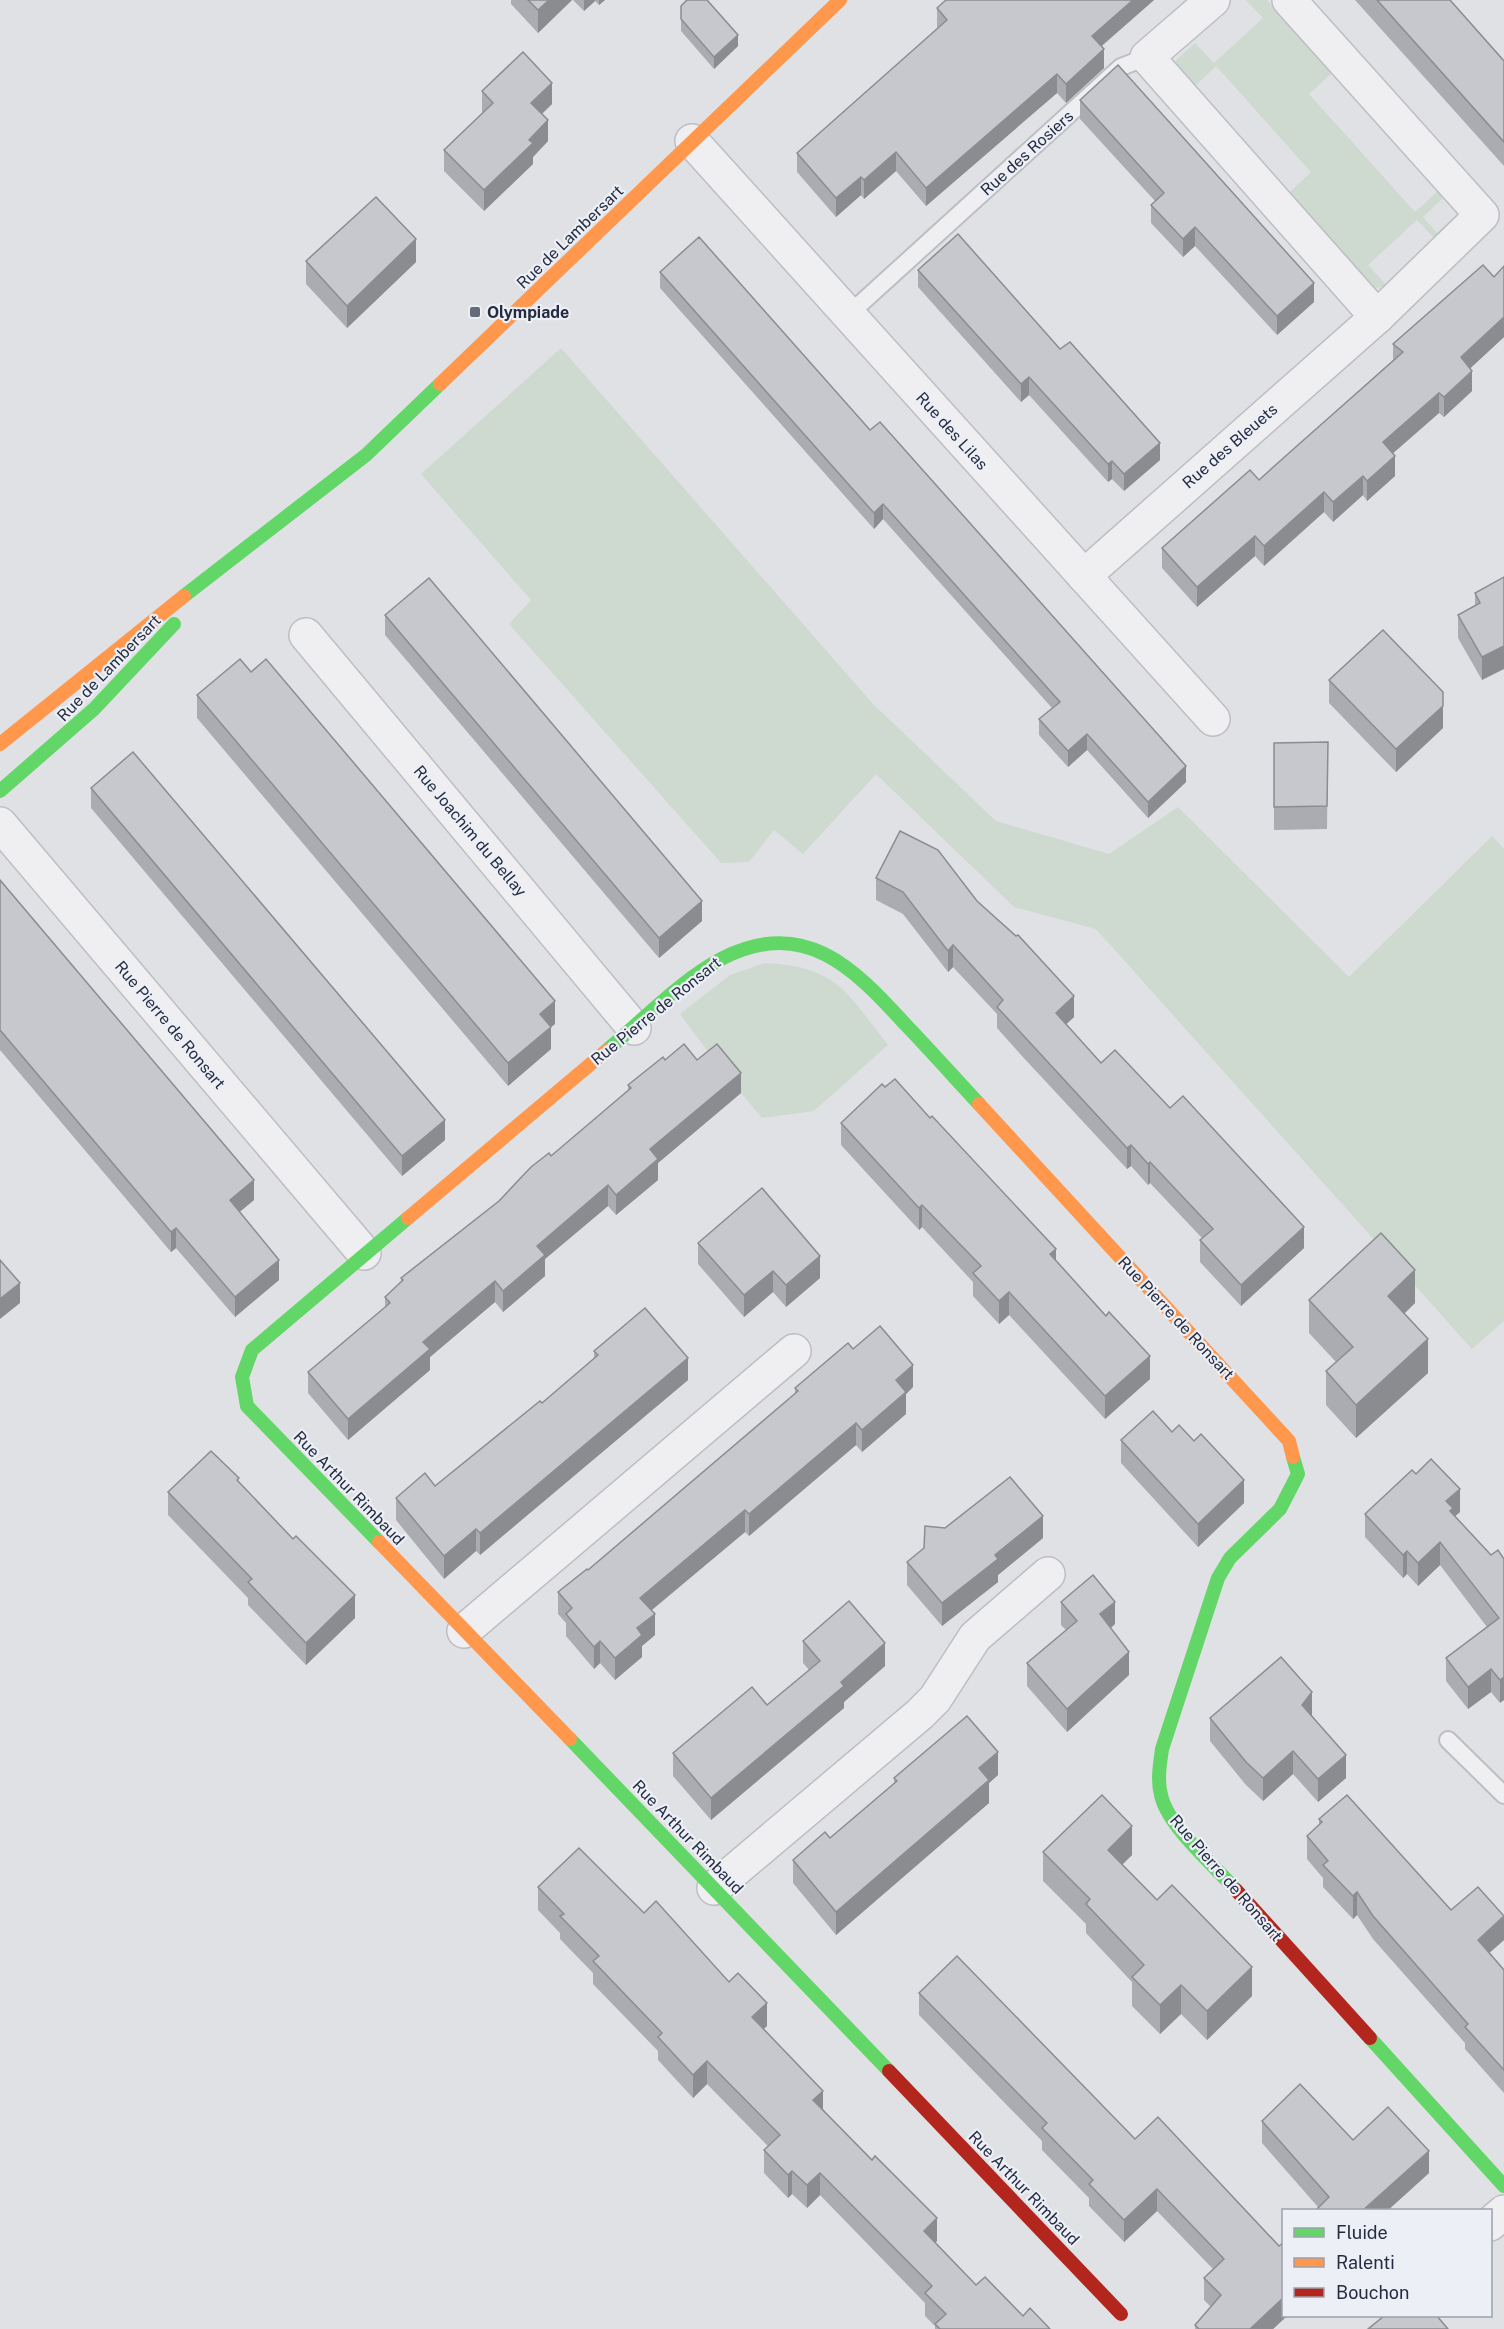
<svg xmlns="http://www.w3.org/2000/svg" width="1504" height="2329" viewBox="0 0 1504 2329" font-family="'Public Sans',sans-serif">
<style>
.green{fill:#ced9cf}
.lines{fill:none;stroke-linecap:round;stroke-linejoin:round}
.lane-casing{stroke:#bdbec3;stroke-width:20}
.street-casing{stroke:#bdbec3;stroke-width:36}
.lane{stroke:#efeff2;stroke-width:16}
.street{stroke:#efeff2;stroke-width:33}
.fast{stroke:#63d668;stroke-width:14}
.slow{stroke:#ff974d;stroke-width:14}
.jam{stroke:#b3261e;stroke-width:14}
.wall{fill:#abacb1}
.shaded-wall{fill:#8b8c90}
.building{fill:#c7c8ce;stroke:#8b8c90;stroke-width:1.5}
.poi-dot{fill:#666b7a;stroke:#eceff6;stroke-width:2}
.labels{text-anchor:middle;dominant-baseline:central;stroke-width:4.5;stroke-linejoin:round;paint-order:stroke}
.street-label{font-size:16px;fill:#252c41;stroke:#eceff6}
.poi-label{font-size:16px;font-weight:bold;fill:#252c41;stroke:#eceff6;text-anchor:start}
</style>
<rect width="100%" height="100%" fill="#e0e1e5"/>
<!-- green -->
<g class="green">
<polygon points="1246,0 1267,0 1332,73 1309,94 1415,212 1439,190 1444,197 1423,217 1437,233 1459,213 1460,222 1436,240 1417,220 1368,265 1387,286 1375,288 1289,193 1311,172 1216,66 1194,87 1176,68 1176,60 1195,43 1214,63 1263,18"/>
<polygon points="561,348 873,704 996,821 1109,854 1178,807 1349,977 1492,836 1504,849 1504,1321 1472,1349 1096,929 1014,907 876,774 803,854 774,830 749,862 721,863 509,624 531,600 421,474"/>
<path d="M765,963C837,966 847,993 888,1045L814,1111L762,1118L717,1064L680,1014L730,975Z"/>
</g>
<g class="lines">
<defs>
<g id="lane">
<polyline points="847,316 1121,67 1147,57"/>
<polyline points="1448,1740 1504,1795"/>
</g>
<g id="street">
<polyline points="1213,0 1147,57 1377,317"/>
<polyline points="692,141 1213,719"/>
<polyline points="1084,576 1377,317 1482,215 1289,0"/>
<polyline points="306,635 634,1028"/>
<polyline points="0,824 364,1253"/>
<polyline points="464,1631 794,1351"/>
<polyline points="714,1888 920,1714 935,1699 975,1637 1048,1574"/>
<polyline points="1490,2224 1504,2212"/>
</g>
</defs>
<!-- lane casing -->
<use href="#lane" class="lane-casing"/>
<!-- street casing -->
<use href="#street" class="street-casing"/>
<!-- lane -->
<use href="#lane" class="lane"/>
<!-- street -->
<use href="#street" class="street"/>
<!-- fast -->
<g class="fast">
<polyline points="184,596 366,455 440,384"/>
<polyline points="0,791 94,709 174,624"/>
<path d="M606,1051C642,1021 682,979 723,958C804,917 853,967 905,1024C930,1050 954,1077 979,1104"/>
<polyline points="379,1542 247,1406 242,1377 252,1350 408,1218"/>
<polyline points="570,1739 889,2071"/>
<path d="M1236,1890C1214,1865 1168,1827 1161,1795C1157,1780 1160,1764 1162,1749L1218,1578L1230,1558L1280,1509L1298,1474L1293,1457"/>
<polyline points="1370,2038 1504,2186"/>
</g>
<!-- slow -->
<g class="slow">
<polyline points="440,384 840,0"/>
<polyline points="0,744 184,596"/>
<polyline points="979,1104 1289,1441 1293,1457"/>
<polyline points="408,1218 606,1051"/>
<polyline points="379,1542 570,1739"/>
</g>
<!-- jam -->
<g class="jam">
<polyline points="1236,1890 1370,2038"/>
<polyline points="889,2071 1121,2314"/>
</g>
</g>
<!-- wall -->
<g class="wall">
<polygon points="511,0 572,0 538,33 511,4"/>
<polygon points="573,0 605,0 599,5 595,1 584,11"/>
<polygon points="1154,0 1102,46 1104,68 1066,103 1057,93 926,206 896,171 864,199 861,195 836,217 797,172 797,153 938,28 937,27 937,8"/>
<polygon points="1355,0 1450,0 1504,61 1504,166"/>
<polygon points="681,6 738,46 714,69 681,31"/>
<polygon points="482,91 552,104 542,114 548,141 533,157 533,164 484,211 444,171 444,150 483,113 482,112"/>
<polygon points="1080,100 1314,302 1277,335 1195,246 1183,257 1151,223 1151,205 1155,201 1080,119"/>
<polygon points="306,261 416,262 347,328 306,284"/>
<polygon points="1504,266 1504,337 1470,368 1472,391 1444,417 1439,413 1393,453 1395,476 1367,501 1363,495 1333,522 1324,512 1264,566 1255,556 1197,607 1162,568 1162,548 1259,480 1393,360 1393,344 1494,277"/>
<polygon points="918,270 1160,460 1124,491 1112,479 1108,482 1029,395 1021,402 918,287"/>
<polygon points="660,272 870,430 1186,782 1148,818 1087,750 1068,767 1039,735 1039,719 1052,708 883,519 874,529 660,288"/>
<polygon points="1504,577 1482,680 1458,638 1458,615 1475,605 1475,593"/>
<polygon points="385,615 702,921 659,958 385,635"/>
<polygon points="1329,680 1443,728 1396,772 1329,703"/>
<polygon points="197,695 555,1024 551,1027 551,1049 508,1086 197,718"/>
<polygon points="1328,742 1327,829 1274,830 1274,743"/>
<polygon points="91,788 445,1140 402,1176 91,808"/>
<polygon points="876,878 977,901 1074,1017 1066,1024 1101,1063 1304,1248 1241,1306 1200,1262 1200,1240 1202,1238 1150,1183 1148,1185 1131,1166 1127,1169 1022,1056 997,1028 997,1014 953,967 948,972 903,914 876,900"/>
<polygon points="0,880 254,1200 239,1212 279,1280 235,1317 176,1248 171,1252 0,1050"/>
<polygon points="665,1060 697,1060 741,1093 658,1163 658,1180 616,1215 608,1206 545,1259 545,1276 503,1312 495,1302 430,1357 430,1370 348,1440 308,1393 308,1372 385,1307 385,1297 401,1283 401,1278 499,1201 628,1090 628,1085"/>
<polygon points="841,1123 1056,1261 1150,1379 1105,1419 1009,1315 999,1324 973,1296 973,1282 922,1227 919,1230 841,1145"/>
<polygon points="698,1243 820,1278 786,1307 773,1292 744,1317 698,1264"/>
<polygon points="1309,1300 1415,1303 1404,1314 1428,1373 1356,1438 1326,1405 1326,1371 1336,1362 1309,1333"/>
<polygon points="853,1349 913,1387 906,1394 906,1414 862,1452 856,1445 749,1536 745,1532 651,1610 655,1635 642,1646 642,1657 615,1680 600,1663 594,1669 566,1636 566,1623 558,1614 558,1592 588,1570 795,1394 795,1388"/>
<polygon points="594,1351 688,1380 480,1555 476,1551 444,1579 396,1520 396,1498 435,1486 542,1403 594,1358"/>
<polygon points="1172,1432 1244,1503 1198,1547 1121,1463 1121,1440"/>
<polygon points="239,1483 355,1618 306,1665 248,1605 248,1598 168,1515 168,1492"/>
<polygon points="1460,1512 1455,1516 1491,1555 1504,1559 1500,1703 1491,1692 1468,1709 1446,1681 1446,1658 1487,1627 1440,1565 1418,1586 1407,1574 1403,1578 1365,1537 1365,1514"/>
<polygon points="1043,1538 998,1575 998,1582 942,1626 907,1585 907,1562"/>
<polygon points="1061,1602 1115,1624 1111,1628 1129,1675 1067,1732 1027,1686 1027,1663 1066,1630 1061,1625"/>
<polygon points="803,1641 885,1666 844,1702 844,1708 711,1820 673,1776 673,1753 767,1705 809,1670 803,1663"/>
<polygon points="1312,1715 1312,1716 1346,1778 1318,1802 1293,1774 1263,1801 1246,1785 1210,1741 1210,1718"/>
<polygon points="998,1775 989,1783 989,1803 836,1935 793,1883 793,1860 830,1838 894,1784 894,1778"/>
<polygon points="1319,1819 1451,1910 1504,1916 1504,1940 1489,1953 1504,1970 1504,2093 1465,2049 1465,2043 1373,1939 1357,1915 1353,1919 1323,1887 1323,1878 1307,1859 1307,1836 1319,1825"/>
<polygon points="1043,1852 1132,1855 1122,1864 1252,1996 1207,2040 1181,2014 1160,2034 1132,2006 1132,1982 1086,1933 1086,1924 1043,1881"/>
<polygon points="538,1887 644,1913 767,2026 763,2029 823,2109 937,2241 935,2242 976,2285 1023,2316 1050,2329 935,2329 935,2326 925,2316 925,2303 820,2195 807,2208 792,2194 788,2198 764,2173 764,2150 768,2146 707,2084 693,2098 658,2060 658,2051 593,1984 593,1973 560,1939 560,1933 538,1910"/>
<polygon points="957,1956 1287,2316 1273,2329 1195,2329 1195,2325 1211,2307 1204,2300 1204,2278 1213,2269 1157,2211 1124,2242 1089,2206 1089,2198 1042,2150 1042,2141 919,2015 919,1993"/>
<polygon points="1262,2121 1353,2140 1429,2173 1387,2211 1315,2211 1318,2207 1262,2143"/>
</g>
<!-- shaded-wall -->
<g class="shaded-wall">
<polygon points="549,0 572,0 538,33 538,10"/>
<polygon points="584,0 595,0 595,1 584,11"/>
<polygon points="599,0 605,0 599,5"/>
<polygon points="1133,0 1154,0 1092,54 1092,36"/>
<polygon points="738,35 738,46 714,69 714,57"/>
<polygon points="1104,49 1104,68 1066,103 1066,84"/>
<polygon points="1057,74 1057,93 926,206 926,188"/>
<polygon points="552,83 552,104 531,124 531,103"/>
<polygon points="548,120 548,141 533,157 533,164 484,211 484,190 529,140"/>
<polygon points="896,152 896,171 864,199 864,180"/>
<polygon points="861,177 861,195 836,217 836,198"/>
<polygon points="1195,227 1195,246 1183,257 1183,239"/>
<polygon points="416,239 416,262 347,328 347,306"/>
<polygon points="1314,283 1314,302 1277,335 1277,316"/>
<polygon points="1504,317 1504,337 1461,377 1461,357"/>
<polygon points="1472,371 1472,391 1444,417 1444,397"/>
<polygon points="1029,377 1029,395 1021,402 1021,384"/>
<polygon points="1439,393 1439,413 1383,462 1383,442"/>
<polygon points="1160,443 1160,460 1124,491 1124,474"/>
<polygon points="1395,456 1395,476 1367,501 1367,481"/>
<polygon points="1112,461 1112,479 1108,482 1108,464"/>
<polygon points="1363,476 1363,495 1333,522 1333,502"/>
<polygon points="1324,492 1324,512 1264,566 1264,546"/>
<polygon points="883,504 883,519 874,529 874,513"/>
<polygon points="1255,536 1255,556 1197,607 1197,587"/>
<polygon points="1504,646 1504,669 1482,680 1482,657"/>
<polygon points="1443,706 1443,728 1396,772 1396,749"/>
<polygon points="1087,734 1087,750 1068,767 1068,751"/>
<polygon points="1186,766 1186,782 1148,818 1148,802"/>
<polygon points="702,901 702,921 659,958 659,938"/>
<polygon points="953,945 953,967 948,972 948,951"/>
<polygon points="1074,996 1074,1017 1056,1034 1056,1013"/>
<polygon points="555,1001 555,1024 551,1027 551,1049 508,1086 508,1063 540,1014"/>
<polygon points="741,1073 741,1093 658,1163 658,1180 616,1215 616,1195 650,1149"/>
<polygon points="445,1120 445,1140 402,1176 402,1156"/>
<polygon points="1131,1145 1131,1166 1127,1169 1127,1148"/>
<polygon points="1150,1162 1150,1183 1148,1185 1148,1164"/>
<polygon points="254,1180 254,1200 230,1220 230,1200"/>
<polygon points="608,1185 608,1206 545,1259 545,1276 503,1312 503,1291 537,1246"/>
<polygon points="922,1205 922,1227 919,1230 919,1208"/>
<polygon points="1304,1227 1304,1248 1241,1306 1241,1285"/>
<polygon points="176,1228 176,1248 171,1252 171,1232"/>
<polygon points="1056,1249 1056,1272 1050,1254"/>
<polygon points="820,1256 820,1278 786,1307 786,1285"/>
<polygon points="279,1260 279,1280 235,1317 235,1297"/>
<polygon points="1415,1270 1415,1303 1388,1329 1388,1296"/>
<polygon points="773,1271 773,1292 744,1317 744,1295"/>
<polygon points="495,1281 495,1302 430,1357 430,1370 348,1440 348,1419 423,1342"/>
<polygon points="20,1283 20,1303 0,1319 0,1299"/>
<polygon points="1009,1292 1009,1315 999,1324 999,1301"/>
<polygon points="1428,1339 1428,1373 1356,1438 1356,1405"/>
<polygon points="1150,1356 1150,1379 1105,1419 1105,1396"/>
<polygon points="688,1358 688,1380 480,1555 480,1533"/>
<polygon points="913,1365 913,1387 906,1394 906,1414 862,1452 862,1430 896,1380"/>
<polygon points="856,1423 856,1445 749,1536 749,1514"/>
<polygon points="1244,1480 1244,1503 1198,1547 1198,1524"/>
<polygon points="1460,1489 1460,1512 1453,1518 1453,1530 1446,1501"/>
<polygon points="745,1510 745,1532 640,1620 640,1598"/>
<polygon points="1043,1516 1043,1538 998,1575 998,1582 942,1626 942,1603 995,1555"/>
<polygon points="476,1529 476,1551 444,1579 444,1556"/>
<polygon points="1440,1542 1440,1565 1418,1586 1418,1563"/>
<polygon points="1407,1551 1407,1574 1403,1578 1403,1555"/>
<polygon points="355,1595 355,1618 306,1665 306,1643"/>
<polygon points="1115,1602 1115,1624 1100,1637 1100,1614"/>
<polygon points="655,1614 655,1635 642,1646 642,1657 615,1680 615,1658 637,1628"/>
<polygon points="600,1641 600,1663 594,1669 594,1647"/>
<polygon points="885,1643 885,1666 844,1702 844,1708 711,1820 711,1798 841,1682"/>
<polygon points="1129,1652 1129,1675 1067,1732 1067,1709"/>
<polygon points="1491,1669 1491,1692 1468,1709 1468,1687"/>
<polygon points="1504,1677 1504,1700 1500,1703 1500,1680"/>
<polygon points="1312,1692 1312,1715 1302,1728 1302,1705"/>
<polygon points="1293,1751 1293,1774 1263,1801 1263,1778"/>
<polygon points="998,1752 998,1775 989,1783 989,1803 836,1935 836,1912 979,1768"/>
<polygon points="1346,1755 1346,1778 1318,1802 1318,1779"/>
<polygon points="1132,1826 1132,1855 1108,1879 1108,1850"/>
<polygon points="1357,1892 1357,1915 1353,1919 1353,1896"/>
<polygon points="1504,1917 1504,1940 1478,1963 1478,1940"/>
<polygon points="1252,1967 1252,1996 1207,2040 1207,2011"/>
<polygon points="1181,1985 1181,2014 1160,2034 1160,2005"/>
<polygon points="767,2003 767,2026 752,2040 752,2017"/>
<polygon points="707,2061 707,2084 693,2098 693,2075"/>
<polygon points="823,2091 823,2114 813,2100"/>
<polygon points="1429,2151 1429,2173 1387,2211 1362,2211"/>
<polygon points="792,2171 792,2194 788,2198 788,2175"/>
<polygon points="820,2173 820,2195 807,2208 807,2185"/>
<polygon points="1157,2189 1157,2211 1124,2242 1124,2220"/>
<polygon points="937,2218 937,2241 924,2254 924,2231"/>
<polygon points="1284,2297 1284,2316 1287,2316 1273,2329 1250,2329"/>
</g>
<!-- building -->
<g class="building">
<polygon points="528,0 549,0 538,10"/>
<polygon points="687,0 707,0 738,35 714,57 681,19 681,6"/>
<polygon points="946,0 1133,0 1092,36 1104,49 1066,84 1057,74 926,188 896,152 864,180 861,177 836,198 797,153 947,20 937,8"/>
<polygon points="1377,0 1450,0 1504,61 1504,142"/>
<polygon points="523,52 552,83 531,103 548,120 529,140 533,143 484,190 444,150 493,103 482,91"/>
<polygon points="1118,65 1314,283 1277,316 1195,227 1183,239 1151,205 1164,193 1080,100"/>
<polygon points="376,197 416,239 347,306 306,261"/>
<polygon points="958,234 1060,349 1070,342 1160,443 1124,474 1112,461 1108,464 1029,377 1021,384 918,270"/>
<polygon points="699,237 870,430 880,422 1186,766 1148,802 1087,734 1068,751 1039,719 1060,702 883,504 874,513 660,272"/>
<polygon points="1483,265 1494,277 1504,266 1504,317 1461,357 1472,371 1444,397 1439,393 1383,442 1395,456 1367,481 1363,476 1333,502 1324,492 1264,546 1255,536 1197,587 1162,548 1250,470 1259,480 1289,453 1403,352 1393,344"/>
<polygon points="1504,577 1504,646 1482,657 1458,615 1480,603 1475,593"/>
<polygon points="429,578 702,901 659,938 385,615"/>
<polygon points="1383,630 1443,692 1443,706 1396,749 1329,680"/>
<polygon points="240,659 251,672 266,659 555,1001 540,1014 551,1027 508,1063 197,695"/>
<polygon points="1328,742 1327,806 1274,807 1274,743"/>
<polygon points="133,752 445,1120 402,1156 91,788"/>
<polygon points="900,831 938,850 977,901 1016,936 1018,935 1074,996 1056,1013 1101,1063 1115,1050 1170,1108 1183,1096 1304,1227 1241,1285 1200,1240 1213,1229 1150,1162 1148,1164 1131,1145 1127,1148 1022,1034 997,1007 1003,1000 953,945 948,951 903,892 876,878"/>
<polygon points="0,880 254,1180 230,1200 279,1260 235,1297 176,1228 171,1232 0,1030"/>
<polygon points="684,1044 697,1060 717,1044 741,1073 650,1149 658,1159 616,1195 608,1185 537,1246 545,1255 503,1291 495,1281 423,1342 430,1349 348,1419 308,1372 390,1303 385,1297 403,1280 401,1278 499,1201 531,1167 549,1153 551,1156 631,1088 628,1085 663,1057 665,1060"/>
<polygon points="895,1079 930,1118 932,1116 1056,1249 1050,1254 1106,1316 1109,1312 1150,1356 1105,1396 1009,1292 999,1301 973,1273 981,1266 922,1205 919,1208 841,1123 882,1084 885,1087"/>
<polygon points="762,1188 820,1256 786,1285 773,1271 744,1295 698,1243"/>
<polygon points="1381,1233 1415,1270 1388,1296 1428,1339 1356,1405 1326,1371 1353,1347 1309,1300"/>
<polygon points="0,1260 20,1283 0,1299"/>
<polygon points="645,1308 688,1358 480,1533 476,1529 444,1556 396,1498 425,1473 435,1486 540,1401 542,1403 598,1355 594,1351"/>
<polygon points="880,1326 913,1365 896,1380 906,1392 862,1430 856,1423 749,1514 745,1510 640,1598 655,1614 637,1628 642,1635 615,1658 600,1641 594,1647 566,1614 572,1608 558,1592 587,1569 588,1570 798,1391 795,1388 848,1343 853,1349"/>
<polygon points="1153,1411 1172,1432 1179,1425 1194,1441 1201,1434 1244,1480 1198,1524 1121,1440"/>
<polygon points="211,1451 239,1478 237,1480 293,1539 296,1536 355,1595 306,1643 248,1582 252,1579 168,1492"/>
<polygon points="1431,1459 1460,1489 1446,1501 1453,1508 1450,1511 1491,1555 1498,1550 1504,1559 1504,1677 1500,1680 1491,1669 1468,1687 1446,1658 1499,1618 1440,1542 1418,1563 1407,1551 1403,1555 1365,1514 1412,1470 1416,1474"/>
<polygon points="1010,1477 1043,1516 995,1555 998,1559 942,1603 907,1562 924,1548 925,1526 945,1528"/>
<polygon points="1093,1575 1115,1602 1100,1614 1129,1652 1067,1709 1027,1663 1077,1621 1061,1602"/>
<polygon points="849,1601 885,1643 841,1682 844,1686 711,1798 673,1753 752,1687 767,1705 820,1661 803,1641"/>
<polygon points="1281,1657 1312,1692 1302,1705 1346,1755 1318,1779 1293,1751 1263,1778 1246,1762 1210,1718"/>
<polygon points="967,1716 998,1752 979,1768 989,1780 836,1912 793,1860 825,1832 830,1838 897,1781 894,1778"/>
<polygon points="1102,1795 1132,1826 1108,1850 1157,1900 1172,1885 1252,1967 1207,2011 1181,1985 1160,2005 1132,1977 1144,1965 1086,1904 1090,1899 1043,1852"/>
<polygon points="1347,1795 1451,1910 1478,1887 1504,1916 1478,1940 1504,1970 1504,2070 1465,2027 1468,2024 1373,1916 1357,1892 1353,1896 1323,1865 1328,1861 1307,1836 1322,1822 1319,1819"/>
<polygon points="579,1848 644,1913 656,1901 729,1982 738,1973 767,2003 752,2017 823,2091 813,2100 872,2160 875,2156 937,2218 924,2231 976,2285 985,2277 1023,2316 1030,2308 1050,2329 940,2329 935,2324 946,2314 925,2293 932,2286 820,2173 807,2185 792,2171 788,2175 764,2150 780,2135 707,2061 693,2075 658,2037 662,2033 593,1961 599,1956 560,1916 564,1914 538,1887"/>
<polygon points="957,1956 1135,2139 1158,2117 1279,2246 1284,2242 1284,2297 1250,2329 1199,2329 1195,2325 1221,2295 1204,2278 1224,2259 1157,2189 1124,2220 1089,2184 1093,2180 1042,2128 1047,2123 919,1993"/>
<polygon points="1300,2084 1353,2140 1388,2107 1429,2151 1362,2211 1315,2211 1329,2197 1262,2121"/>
<polygon points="1384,2316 1437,2316 1448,2329 1368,2329"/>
</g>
<!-- markers -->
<rect class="poi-dot" x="469" y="306" width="12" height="12" rx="3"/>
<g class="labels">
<!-- street labels -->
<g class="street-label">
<text transform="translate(1027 153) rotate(-42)">Rue des Rosiers</text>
<text transform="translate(570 237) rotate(-44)">Rue de Lambersart</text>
<text transform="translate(952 431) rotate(48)">Rue des Lilas</text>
<text transform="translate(1230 446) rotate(-41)">Rue des Bleuets</text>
<text transform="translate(109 668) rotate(-46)">Rue de Lambersart</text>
<text transform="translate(470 831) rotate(50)">Rue Joachim du Bellay</text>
<text transform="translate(656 1011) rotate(-39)">Rue Pierre de Ronsart</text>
<text transform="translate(170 1025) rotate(50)">Rue Pierre de Ronsart</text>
<text transform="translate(1176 1318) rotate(47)">Rue Pierre de Ronsart</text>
<text transform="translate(349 1488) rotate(46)">Rue Arthur Rimbaud</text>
<text transform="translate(688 1837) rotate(46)">Rue Arthur Rimbaud</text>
<text transform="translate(1226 1878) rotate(49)">Rue Pierre de Ronsart</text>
<text transform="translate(1024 2188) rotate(46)">Rue Arthur Rimbaud</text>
</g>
<!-- poi labels -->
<g class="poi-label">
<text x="487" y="312">Olympiade</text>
</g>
</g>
<!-- legend -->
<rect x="1282" y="2209" width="210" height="108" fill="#eceff6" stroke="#9ca1ae" stroke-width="1.5"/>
<rect x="1294" y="2228" width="30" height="9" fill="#63d668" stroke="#9ca1ae" stroke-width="1.5"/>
<text x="1336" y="2239" font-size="18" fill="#252c41">Fluide</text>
<rect x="1294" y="2258" width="30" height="9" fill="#ff974d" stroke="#9ca1ae" stroke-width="1.5"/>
<text x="1336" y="2269" font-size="18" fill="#252c41">Ralenti</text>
<rect x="1294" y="2288" width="30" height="9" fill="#b3261e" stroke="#9ca1ae" stroke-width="1.5"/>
<text x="1336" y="2299" font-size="18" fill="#252c41">Bouchon</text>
</svg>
